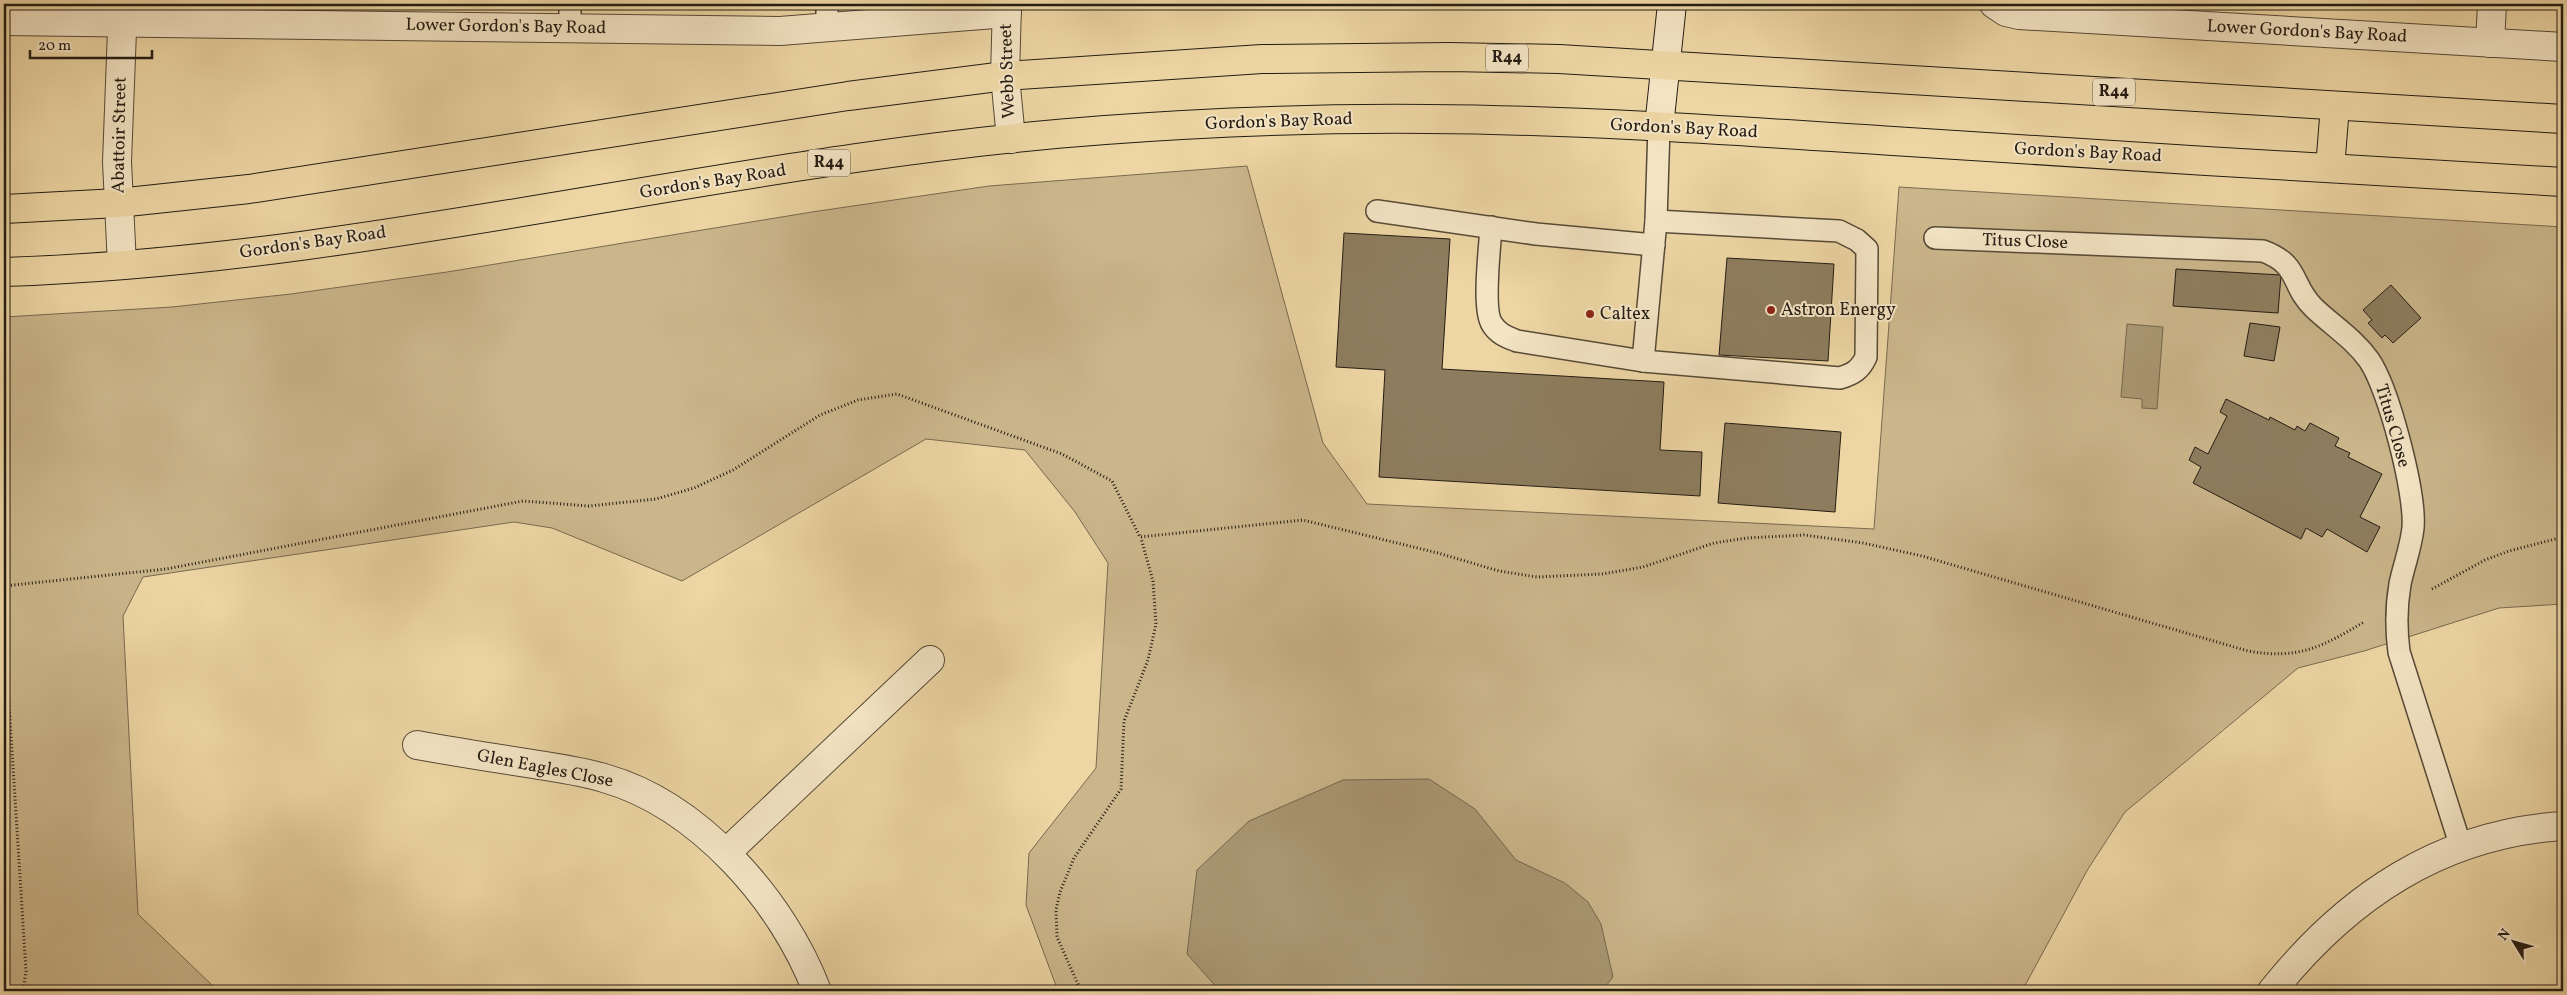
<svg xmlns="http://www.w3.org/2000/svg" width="2567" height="995" viewBox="0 0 2567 995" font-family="Vollkorn,serif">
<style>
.green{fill:#cbb68b;stroke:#78694f}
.water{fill:#a99773;stroke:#74664d}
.building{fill:#8d7d5e;stroke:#241c13}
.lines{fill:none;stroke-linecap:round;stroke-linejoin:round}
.lane-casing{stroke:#564a37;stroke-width:24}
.street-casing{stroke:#564a37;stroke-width:30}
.secondary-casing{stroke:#241c13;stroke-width:30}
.primary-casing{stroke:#241c13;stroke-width:30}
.path{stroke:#241c13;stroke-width:3;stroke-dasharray:1 2.5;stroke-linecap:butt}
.lane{stroke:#f3e4c4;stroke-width:21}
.street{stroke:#f3e4c4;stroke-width:28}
.secondary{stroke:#f3e4c4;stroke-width:28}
.primary{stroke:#edd6a4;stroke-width:28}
.poi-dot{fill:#8f2418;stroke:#f3e4c4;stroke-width:2}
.labels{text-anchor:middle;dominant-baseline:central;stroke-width:4;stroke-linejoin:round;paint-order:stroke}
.shield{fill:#f3e4c4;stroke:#625848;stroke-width:1}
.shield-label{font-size:16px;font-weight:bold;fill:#241c13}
.street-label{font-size:18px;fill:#241c13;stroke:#f3e4c4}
.poi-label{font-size:18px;fill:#241c13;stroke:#f3e4c4;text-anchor:start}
</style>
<rect width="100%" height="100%" fill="#edd6a4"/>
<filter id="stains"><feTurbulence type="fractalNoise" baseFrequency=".004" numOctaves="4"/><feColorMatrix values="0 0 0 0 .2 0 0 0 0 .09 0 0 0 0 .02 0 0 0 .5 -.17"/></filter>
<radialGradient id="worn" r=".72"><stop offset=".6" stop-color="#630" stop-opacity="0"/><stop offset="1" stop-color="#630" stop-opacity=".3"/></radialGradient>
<!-- green -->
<polygon class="green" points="1247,166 1323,443 1367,504 1874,529 1899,187 2563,227 2563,604 2499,608 2364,651 2298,668 2125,812 2088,869 2022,991 1058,991 1026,905 1029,853 1096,768 1108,563 1075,512 1025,450 926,439 682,581 552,528 514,522 143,577 123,616 138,914 213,986 509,988 513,991 4,991 4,317 172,307 291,294 447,272 812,212 989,186"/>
<!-- water -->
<g class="water">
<polygon points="2127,324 2163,327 2157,409 2142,408 2142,399 2121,397"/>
<polygon points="1429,779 1475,809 1516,860 1565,883 1588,902 1601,924 1613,977 1602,991 1220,991 1187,954 1197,870 1249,821 1343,780"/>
</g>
<!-- building -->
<g class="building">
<polygon points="1344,233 1450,239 1442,369 1664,382 1660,450 1702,452 1700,496 1379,477 1385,370 1336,367"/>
<polygon points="1727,258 1834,264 1828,361 1719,355"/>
<polygon points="2176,269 2281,275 2278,313 2173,306"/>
<polygon points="2391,285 2421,318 2393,343 2385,335 2382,338 2368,323 2372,320 2363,310"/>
<polygon points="2250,323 2280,327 2274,361 2244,356"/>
<polygon points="2226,399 2269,420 2270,417 2295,430 2297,426 2305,431 2310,423 2339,438 2335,446 2350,453 2348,457 2382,474 2360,517 2380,527 2367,552 2327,529 2322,537 2306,528 2301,539 2193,483 2201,467 2189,460 2195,447 2208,454 2227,416 2220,412"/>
<polygon points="1725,423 1841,432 1835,512 1718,503"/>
</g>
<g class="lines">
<defs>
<g id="lane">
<polyline points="827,27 827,4"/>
<polyline points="570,28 570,4"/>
<polyline points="1377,211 1536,234 1654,245"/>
<path d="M1491,227C1490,247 1482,309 1492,324C1498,334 1507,337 1517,341L1643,361L1840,378C1853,374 1860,370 1866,357L1867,249L1857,240L1839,231L1656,221"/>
<path d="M1935,238L2263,251C2301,265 2290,285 2314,308C2333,326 2354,339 2369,360C2389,389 2416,494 2413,528C2411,547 2404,565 2400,584C2396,607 2396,629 2399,652L2461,847"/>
<polyline points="1643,361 1656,221 1659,127"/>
</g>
<g id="street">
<polyline points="1007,4 1005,76 1011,139"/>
<polyline points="1994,4 2006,12 2019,15 2563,47"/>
<polyline points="4,21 780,31 1007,13"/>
<polyline points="2490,43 2492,4"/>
<polyline points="122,265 117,162 123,4"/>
<path d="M417,745C456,752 494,758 533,764C557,768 581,771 604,778C699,805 783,901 817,991"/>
<polyline points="726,853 930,660"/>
<path d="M2272,991C2347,897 2440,834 2563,826"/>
</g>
<polyline id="secondary" points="1659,127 1672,4"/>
<g id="primary">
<polyline points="2330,168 2335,106"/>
<polyline points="4,209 118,203 249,189 848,96 1005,76 1262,59 1449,57 1559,59 2563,119"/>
<path d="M4,272C375,260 736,157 1105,130C1213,122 1320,118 1428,119C1583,120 1738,131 1893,141C2116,156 2340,169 2563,182"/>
</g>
</defs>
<!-- lane casing -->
<use href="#lane" class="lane-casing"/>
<!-- street casing -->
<use href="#street" class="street-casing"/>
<!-- secondary casing -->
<use href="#secondary" class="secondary-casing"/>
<!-- primary casing -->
<use href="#primary" class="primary-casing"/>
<!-- path -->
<g class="path">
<path d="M4,586L166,569L523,501L589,506L656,499L694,488L733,470L820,415L858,400L897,394L1062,454L1112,481L1140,537L1303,520L1438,553L1499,571L1537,577L1602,574L1643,567L1714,543L1747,538L1804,535L1863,543L1922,556L2248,651C2298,660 2322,647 2364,622"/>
<polyline points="2432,589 2485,560 2509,551 2563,537"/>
<polyline points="4,625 26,971 23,991"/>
<polyline points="1081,991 1057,937 1056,910 1060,892 1074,858 1121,789 1124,721 1148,660 1156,624 1153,581 1141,538"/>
</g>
<!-- lane -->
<use href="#lane" class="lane"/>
<!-- street -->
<use href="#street" class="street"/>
<!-- secondary -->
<use href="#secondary" class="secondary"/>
<!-- primary -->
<use href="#primary" class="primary"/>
</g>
<!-- markers -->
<g class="poi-dot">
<circle cx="1771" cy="310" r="5"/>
<circle cx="1590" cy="314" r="5"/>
</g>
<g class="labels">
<!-- shield labels -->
<g class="shield">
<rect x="1486" y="44.5" width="42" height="27" rx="4"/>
<rect x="2093" y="78.5" width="42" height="27" rx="4"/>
<rect x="808" y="149.5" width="42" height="27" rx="4"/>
</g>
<g class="shield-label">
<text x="1507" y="58">R44</text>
<text x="2114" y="92">R44</text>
<text x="829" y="163">R44</text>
</g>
<!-- street labels -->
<g class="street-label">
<text transform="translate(506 27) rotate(1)">Lower Gordon's Bay Road</text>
<text transform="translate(2307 32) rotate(3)">Lower Gordon's Bay Road</text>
<text transform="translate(1008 71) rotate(-92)">Webb Street</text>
<text transform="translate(1279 122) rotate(-2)">Gordon's Bay Road</text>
<text transform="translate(1684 129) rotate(3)">Gordon's Bay Road</text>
<text transform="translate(120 135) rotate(-89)">Abattoir Street</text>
<text transform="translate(2088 153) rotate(3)">Gordon's Bay Road</text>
<text transform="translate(713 182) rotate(-9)">Gordon's Bay Road</text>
<text transform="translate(2025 242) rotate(2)">Titus Close</text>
<text transform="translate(313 243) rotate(-8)">Gordon's Bay Road</text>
<text transform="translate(2392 426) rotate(74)">Titus Close</text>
<text transform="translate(545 769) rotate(11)">Glen Eagles Close</text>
</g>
<!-- poi labels -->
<g class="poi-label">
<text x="1781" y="310">Astron Energy</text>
<text x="1600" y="314">Caltex</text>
</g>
</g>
<!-- margin -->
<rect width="2567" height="995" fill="none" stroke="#edd6a4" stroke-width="20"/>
<rect x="5" y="5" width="2557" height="985" fill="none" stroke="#241c13" stroke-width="2.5"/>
<rect x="10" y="10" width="2547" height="975" fill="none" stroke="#241c13"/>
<!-- north arrow -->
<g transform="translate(2514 942) rotate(307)" stroke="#f3e4c4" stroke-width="4" paint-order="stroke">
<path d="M0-4L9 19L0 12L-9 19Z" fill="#241c13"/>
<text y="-8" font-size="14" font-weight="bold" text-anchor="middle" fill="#241c13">N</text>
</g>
<!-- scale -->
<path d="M30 50v8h122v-8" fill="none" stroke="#241c13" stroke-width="2.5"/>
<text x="38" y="50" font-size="15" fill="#241c13" stroke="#f3e4c4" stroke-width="4" paint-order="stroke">20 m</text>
<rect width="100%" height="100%" filter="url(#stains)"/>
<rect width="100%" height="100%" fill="url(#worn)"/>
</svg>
